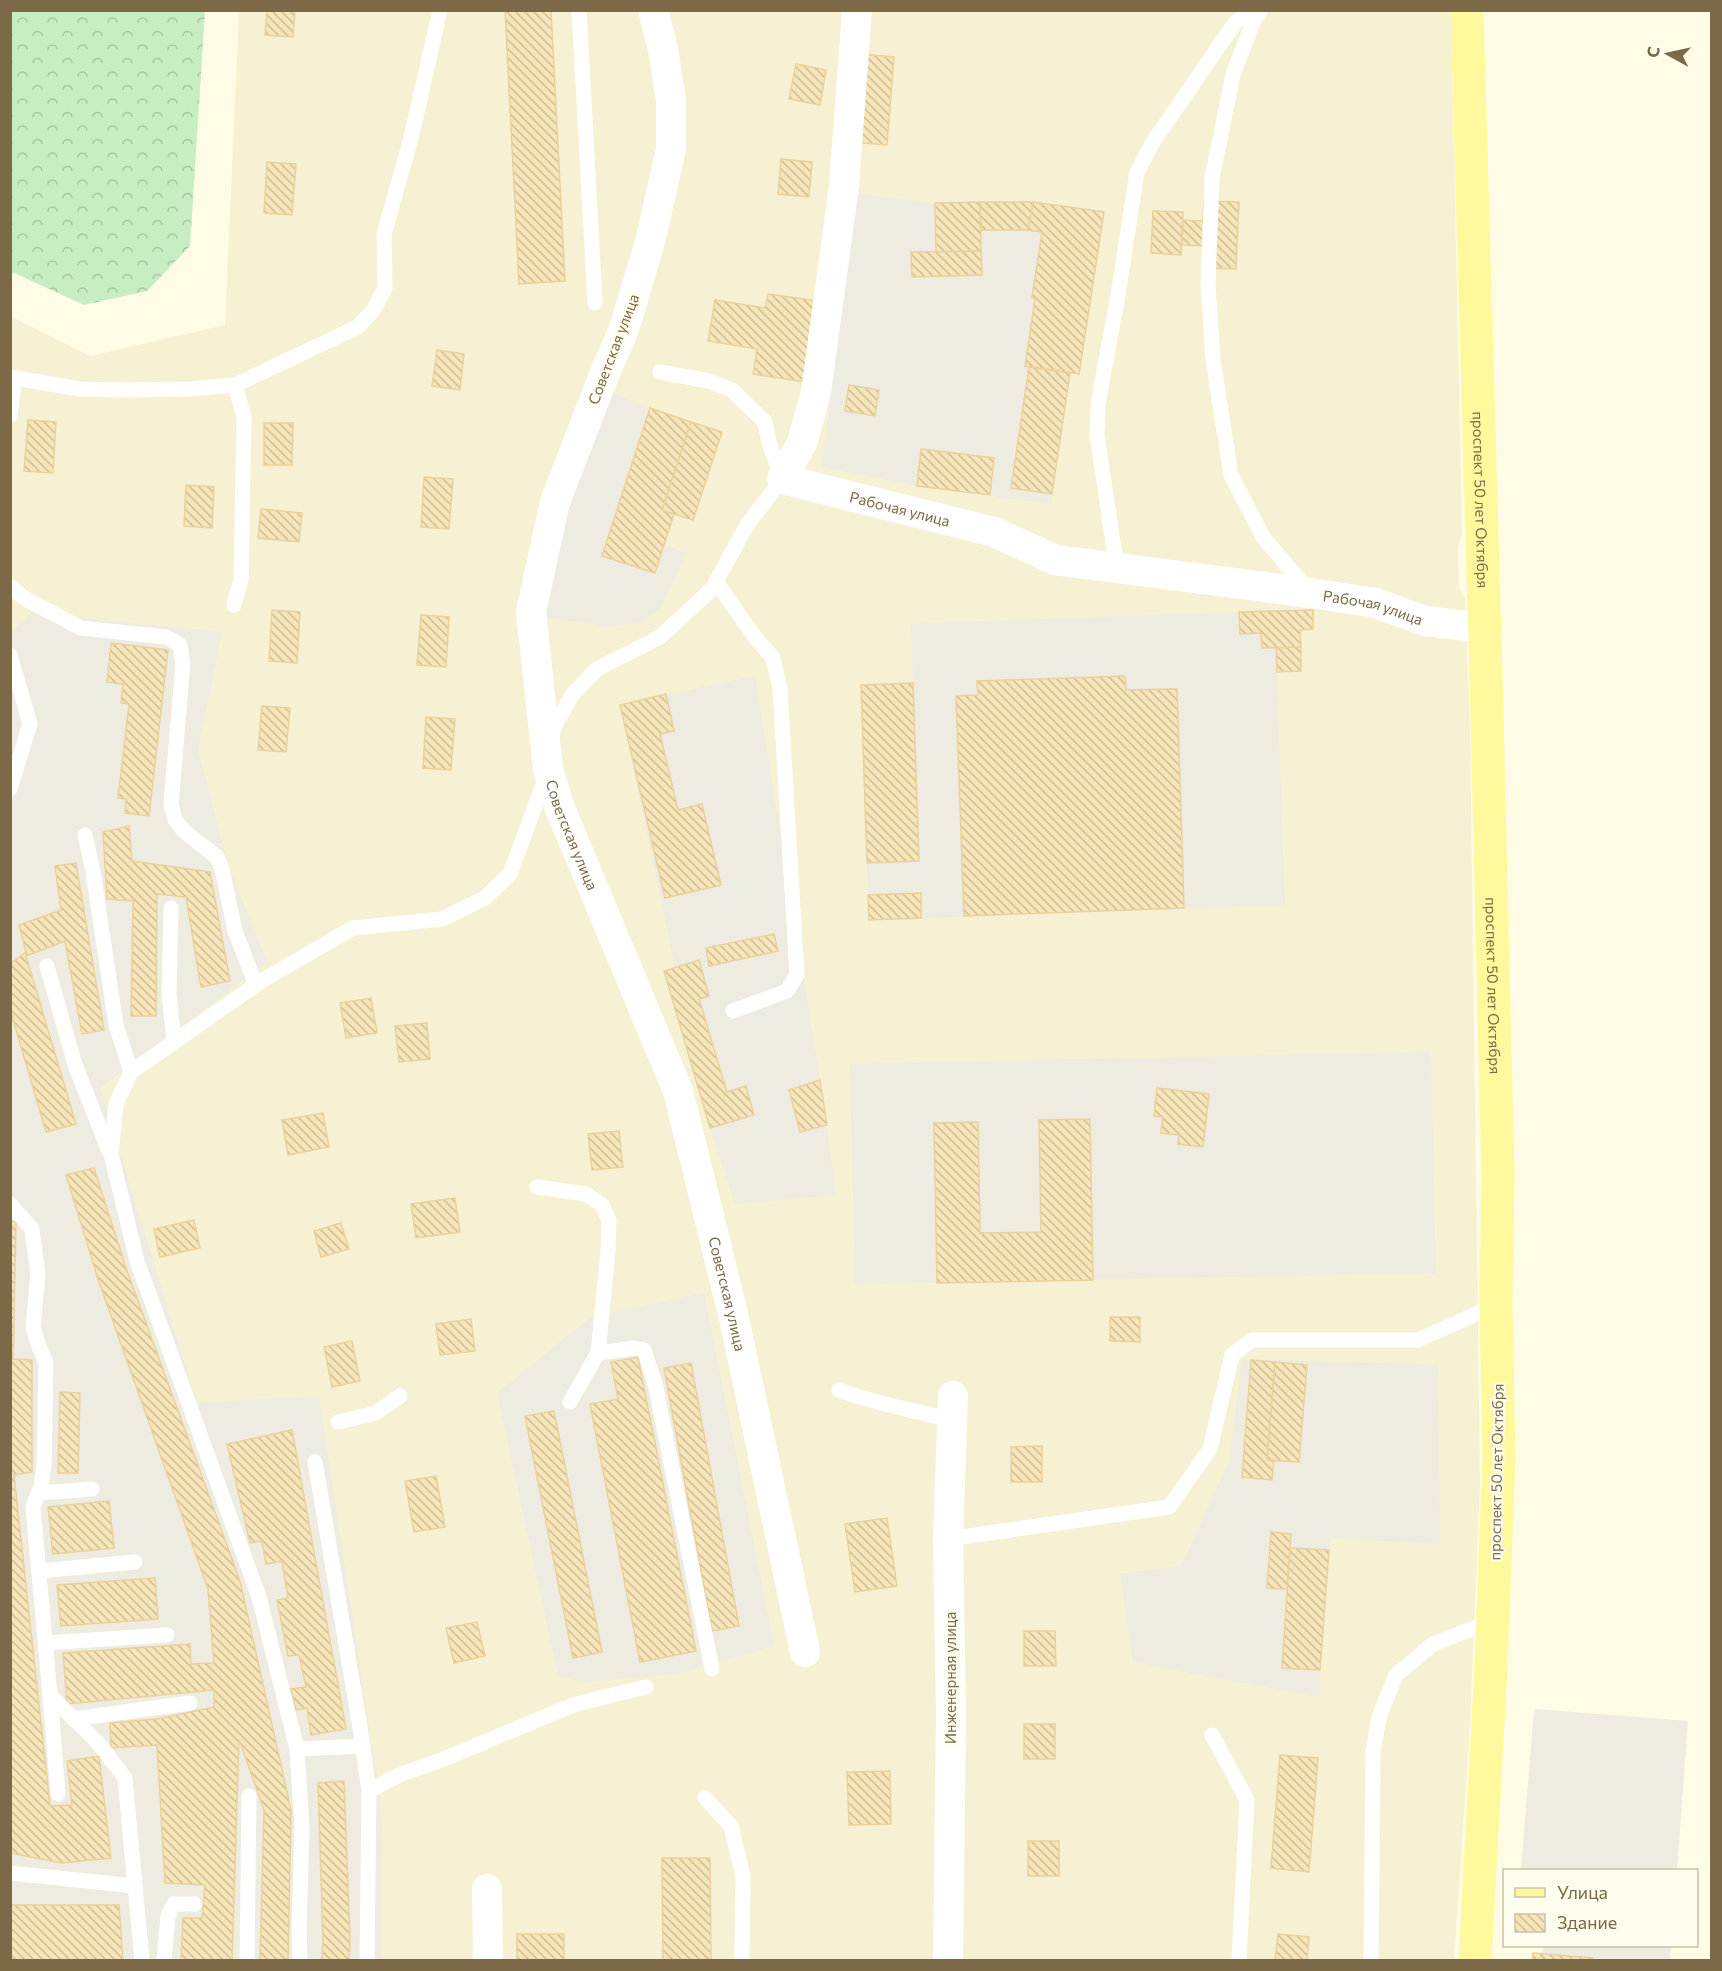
<svg xmlns="http://www.w3.org/2000/svg" width="1722" height="1971" viewBox="0 0 1722 1971" font-family="Commissioner,sans-serif">
<style>
.residential{fill:#f7f1d3}
.industrial{fill:#eeebe0}
.forest{fill:url(#forest-crowns)}
.building{fill:url(#building-back-hatch);stroke:#ebd199;stroke-width:1.5}
.lines{fill:none;stroke-linecap:round;stroke-linejoin:round}
.service{stroke:#fff;stroke-width:15}
.minor{stroke:#fff;stroke-width:30}
.primary{stroke:#fff89c;stroke-width:33}
.labels{text-anchor:middle;dominant-baseline:central;stroke-width:4.5;stroke-linejoin:round;paint-order:stroke}
.street-label{font-size:15px;fill:#7b6947;stroke:#fffdee}
</style>
<defs>
<pattern id="forest-crowns" width="20" height="18" patternUnits="userSpaceOnUse" patternTransform="scale(1.5)"><rect width="20" height="18" fill="#c6eec2"/><path d="M2 6a3 3 0 1 1 6 0M12 15a3 3 0 1 1 6 0" fill="none" stroke="#a6c59f"/></pattern>
<pattern id="building-back-hatch" width="6" height="6" patternUnits="userSpaceOnUse" patternTransform="scale(1.5)"><rect width="6" height="6" fill="#f7e5ba"/><path d="M-1 5l2 2M0 0l6 6M5-1l2 2" fill="none" stroke="#cdbe99"/></pattern>
</defs>
<rect width="100%" height="100%" fill="#fefce5"/>
<!-- residential -->
<polygon class="residential" points="239,11 1451,11 1462,534 1458,547 1459,587 1465,599 1470,728 1480,1482 1470,1726 1454,1960 11,1960 10,316 90,356 225,325"/>
<!-- industrial -->
<g class="industrial">
<polygon points="855,194 935,203 1033,202 1104,212 1079,374 1070,373 1051,504 917,486 822,467"/>
<polygon points="612,393 650,408 722,432 693,520 674,515 664,545 686,553 661,608 640,623 607,626 543,617 568,507"/>
<polygon points="1239,612 1240,634 1261,633 1262,648 1276,648 1285,905 869,920 861,685 913,683 911,624"/>
<polygon points="32,613 222,632 198,749 227,861 267,962 100,1088 197,1403 319,1396 382,1812 381,1960 11,1960 10,633"/>
<polygon points="755,676 820,1080 836,1195 735,1204 710,1128 664,971 675,967 620,705"/>
<polygon points="1431,1052 1436,1273 855,1284 850,1064"/>
<polygon points="704,1293 774,1646 677,1674 583,1682 558,1676 497,1393 591,1317"/>
<polygon points="1242,1359 1438,1365 1440,1544 1330,1538 1319,1697 1133,1662 1120,1574 1181,1566 1229,1462"/>
<polygon points="1534,1709 1688,1721 1677,1870 1521,1870"/>
<polygon points="1543,1946 1671,1946 1670,1960 1593,1960 1593,1958 1542,1954"/>
</g>
<!-- forest -->
<polygon class="forest" points="11,10 205,11 190,246 147,291 84,305 14,273 11,274"/>
<!-- building -->
<g class="building">
<polygon points="267,10 295,10 293,37 265,35"/>
<polygon points="505,10 551,10 565,281 519,284"/>
<polygon points="860,54 894,57 887,145 853,142"/>
<polygon points="796,64 826,70 820,105 789,99"/>
<polygon points="781,159 812,162 809,197 778,194"/>
<polygon points="267,162 296,164 292,215 264,213"/>
<polygon points="1204,201 1239,202 1236,269 1203,268 1204,246 1182,245 1183,220 1203,221"/>
<polygon points="980,202 981,251 936,252 935,203"/>
<polygon points="980,202 1033,202 1028,230 981,230"/>
<polygon points="1033,202 1104,212 1079,374 1025,366 1035,298 1032,298 1042,232 1028,230"/>
<polygon points="1153,211 1183,212 1181,255 1151,253"/>
<polygon points="981,251 982,275 912,277 911,252"/>
<polygon points="768,294 817,301 805,382 753,374 757,349 708,341 715,300 765,308"/>
<polygon points="437,350 464,354 460,390 432,386"/>
<polygon points="1029,367 1070,373 1052,494 1011,488"/>
<polygon points="849,385 879,390 875,416 845,411"/>
<polygon points="650,408 691,422 662,510 674,514 655,573 602,556"/>
<polygon points="28,420 56,422 53,473 24,471"/>
<polygon points="691,422 722,432 693,520 662,510"/>
<polygon points="264,423 293,423 292,465 264,465"/>
<polygon points="921,449 994,458 990,495 917,486"/>
<polygon points="424,477 453,479 449,529 421,527"/>
<polygon points="186,485 214,487 212,528 184,526"/>
<polygon points="261,509 302,513 299,542 258,538"/>
<polygon points="272,610 300,612 297,663 269,661"/>
<polygon points="1313,610 1313,629 1300,630 1301,647 1262,648 1261,633 1240,634 1239,612"/>
<polygon points="421,615 449,617 446,667 417,665"/>
<polygon points="111,643 168,650 149,816 125,813 126,799 118,798 129,704 121,703 123,684 107,682"/>
<polygon points="1301,647 1301,671 1277,672 1276,648"/>
<polygon points="1125,676 1126,690 1177,689 1184,908 964,916 956,696 978,695 977,681"/>
<polygon points="913,683 919,861 867,863 861,685"/>
<polygon points="666,694 674,731 660,734 678,810 702,804 721,885 665,898 620,705"/>
<polygon points="262,706 290,708 286,752 258,750"/>
<polygon points="426,717 455,719 451,770 423,768"/>
<polygon points="129,826 132,861 210,872 230,981 201,987 186,897 157,894 156,1016 131,1016 133,901 107,899 103,832"/>
<polygon points="76,863 104,1030 82,1034 65,941 26,956 76,1124 46,1132 10,1009 10,964 26,952 19,925 61,910 55,866"/>
<polygon points="921,893 921,918 869,920 868,895"/>
<polygon points="774,934 778,951 709,966 706,948"/>
<polygon points="699,960 709,996 699,999 727,1092 746,1086 754,1115 710,1128 664,971"/>
<polygon points="371,998 377,1033 346,1038 340,1003"/>
<polygon points="427,1023 430,1059 399,1062 395,1026"/>
<polygon points="820,1080 827,1125 800,1132 789,1090"/>
<polygon points="1157,1088 1209,1094 1203,1147 1178,1144 1179,1135 1161,1133 1163,1117 1154,1116"/>
<polygon points="323,1113 329,1147 288,1155 282,1120"/>
<polygon points="1090,1119 1093,1280 937,1283 934,1123 978,1122 980,1233 1041,1232 1039,1120"/>
<polygon points="619,1131 623,1167 592,1170 588,1134"/>
<polygon points="94,1168 126,1268 240,1581 291,1810 288,1960 260,1960 264,1810 239,1739 232,1960 181,1960 183,1918 202,1918 205,1885 165,1883 157,1745 111,1748 110,1723 157,1719 214,1707 214,1690 67,1704 63,1653 190,1644 191,1664 214,1663 208,1589 99,1282 66,1175"/>
<polygon points="455,1198 460,1232 416,1238 411,1204"/>
<polygon points="194,1220 200,1248 160,1257 154,1229"/>
<polygon points="10,1221 16,1222 13,1359 32,1360 32,1472 14,1475 50,1806 72,1805 67,1761 99,1756 111,1858 62,1863 10,1853"/>
<polygon points="341,1223 349,1249 321,1257 314,1231"/>
<polygon points="1110,1317 1140,1317 1140,1342 1110,1341"/>
<polygon points="471,1319 475,1351 440,1355 436,1324"/>
<polygon points="352,1341 360,1381 332,1387 324,1347"/>
<polygon points="638,1357 696,1651 640,1662 590,1404 618,1399 611,1362"/>
<polygon points="1251,1360 1275,1362 1267,1460 1274,1460 1272,1480 1242,1477"/>
<polygon points="1275,1362 1307,1365 1299,1462 1267,1460"/>
<polygon points="691,1363 739,1626 712,1631 664,1368"/>
<polygon points="60,1392 80,1393 78,1473 58,1473"/>
<polygon points="554,1411 602,1652 573,1658 525,1416"/>
<polygon points="292,1430 346,1729 311,1735 307,1708 296,1710 291,1689 306,1687 299,1655 288,1656 277,1600 288,1598 282,1561 266,1564 262,1541 250,1543 227,1444"/>
<polygon points="1042,1446 1042,1482 1011,1482 1011,1447"/>
<polygon points="436,1476 445,1527 414,1532 405,1481"/>
<polygon points="109,1501 114,1548 53,1554 48,1507"/>
<polygon points="887,1518 897,1586 855,1592 845,1524"/>
<polygon points="1271,1532 1291,1534 1287,1589 1267,1588"/>
<polygon points="1290,1548 1329,1550 1320,1670 1282,1668"/>
<polygon points="155,1578 158,1619 61,1626 57,1585"/>
<polygon points="477,1622 485,1656 454,1663 446,1628"/>
<polygon points="1024,1631 1055,1631 1056,1666 1024,1666"/>
<rect x="1024" y="1724" width="31" height="35"/>
<polygon points="1280,1755 1318,1758 1309,1872 1271,1868"/>
<polygon points="890,1771 891,1824 849,1825 847,1772"/>
<polygon points="344,1781 350,1940 349,1960 322,1960 323,1941 318,1783"/>
<rect x="1028" y="1841" width="31" height="35"/>
<polygon points="662,1858 710,1858 711,1960 663,1960"/>
<polygon points="10,1905 119,1905 123,1960 10,1960"/>
<rect x="517" y="1934" width="47" height="26"/>
<polygon points="1278,1934 1309,1937 1307,1960 1275,1960"/>
<polygon points="1533,1953 1593,1958 1593,1960 1532,1960"/>
</g>
<g class="lines">
<!-- service -->
<g class="service">
<polyline points="579,10 595,303"/>
<polyline points="1261,10 1255,18 1233,74 1212,178 1208,284 1213,360 1231,475 1263,537 1309,591"/>
<polyline points="10,377 80,389 125,390 191,389 235,385 358,327 374,309 385,288 384,234 411,138 440,10"/>
<polyline points="10,415 15,378"/>
<polyline points="1117,569 1097,435 1098,404 1118,295 1137,172 1153,142 1235,23 1253,10"/>
<polyline points="716,582 755,637 773,658 780,689 797,975 787,991 733,1011"/>
<polyline points="10,586 24,598 81,628 166,637 180,645 183,664 171,804 175,820 184,831 217,857 222,869 235,931 256,985"/>
<polyline points="234,605 241,580 244,417 235,385"/>
<polyline points="10,655 30,724 10,789"/>
<polyline points="552,737 554,727 572,695 597,669 660,637 712,589 747,525 782,479 769,442 765,422 732,390 709,381 660,372"/>
<polyline points="85,835 93,872 116,1025 131,1072"/>
<polyline points="171,908 169,994 174,1041"/>
<polyline points="47,966 75,1065 109,1151"/>
<polyline points="537,1187 586,1194 602,1205 609,1220 608,1251 598,1353"/>
<polyline points="10,1204 32,1229 38,1275 33,1327 39,1347 46,1362 44,1466 41,1486 33,1507 50,1695 100,1745 125,1778 142,1960"/>
<path d="M839,1390C876,1404 915,1410 953,1421"/>
<polyline points="570,1402 598,1353 634,1348 644,1350 655,1383 712,1669"/>
<polyline points="338,1422 376,1413 400,1396"/>
<polyline points="315,1462 360,1727 369,1791 367,1960"/>
<polyline points="39,1493 92,1489"/>
<polyline points="948,1539 1169,1507 1210,1449 1232,1355 1252,1340 1418,1340 1496,1305"/>
<polyline points="39,1571 135,1562"/>
<polyline points="45,1643 167,1635"/>
<polyline points="50,1695 58,1794"/>
<polyline points="73,1719 190,1703"/>
<polyline points="1212,1735 1247,1800 1239,1960"/>
<polyline points="297,1749 363,1746"/>
<polyline points="369,1791 399,1775 444,1759 573,1705 646,1687"/>
<polyline points="705,1798 731,1826 743,1876 742,1960"/>
<polyline points="10,1873 135,1886"/>
<polyline points="164,1960 168,1916 174,1904 194,1904"/>
<polyline points="247,1960 249,1796"/>
<polyline points="300,1960 299,1930 302,1828 297,1749 259,1597 137,1261 111,1154 116,1104 131,1072 263,980 353,928 442,919 485,898 510,874 546,776"/>
<polyline points="1371,1960 1373,1751 1379,1717 1396,1675 1433,1644 1493,1621"/>
</g>
<!-- minor -->
<g class="minor">
<path id="s1" d="M653,10L663,49L671,100V149L650,242L623,332L606,370L555,502L531,612L548,769L559,806L678,1091L734,1318L805,1652"/>
<path id="s2" d="M857,10L844,186L816,392L802,443L782,479L994,532L1055,560L1311,593L1376,603L1425,621L1484,628"/>
<polyline points="487,1889 488,1960"/>
<polyline points="948,1960 951,1714 948,1539 953,1396"/>
</g>
<!-- primary -->
<path class="primary" id="s3" d="M1467,10L1486,674L1498,1176L1496,1305L1499,1456L1491,1668L1475,1960"/>
</g>
<g class="labels">
<!-- street labels -->
<g class="street-label">
<text transform="translate(613 349) rotate(-69)">Советская улица</text>
<text stroke="none"><textPath href="#s3" startOffset="490">проспект 50 лет Октября</textPath></text>
<text stroke="none"><textPath href="#s2" startOffset="600">Рабочая улица</textPath></text>
<text stroke="none"><textPath href="#s2" startOffset="1086">Рабочая улица</textPath></text>
<text stroke="none"><textPath href="#s1" startOffset="854">Советская улица</textPath></text>
<text stroke="none"><textPath href="#s3" startOffset="976">проспект 50 лет Октября</textPath></text>
<text stroke="none"><textPath href="#s1" startOffset="1340">Советская улица</textPath></text>
<text transform="translate(1496 1472) rotate(-89)">проспект 50 лет Октября</text>
<text transform="translate(950 1678) rotate(-90)">Инженерная улица</text>
</g>
</g>
<!-- border -->
<rect width="1722" height="1971" fill="none" stroke="#7b6947" stroke-width="24"/>
<!-- legend -->
<rect x="1503" y="1869" width="195" height="78" fill="#fffdee" stroke="#cac2ab" stroke-width="1.5"/>
<rect x="1515" y="1888" width="30" height="9" fill="#fff89c" stroke="#cac2ab" stroke-width="1.5"/>
<text x="1557" y="1899" font-size="18" fill="#7b6947">Улица</text>
<rect x="1515" y="1914" width="30" height="18" fill="url(#building-back-hatch)" stroke="#cac2ab" stroke-width="1.5"/>
<text x="1557" y="1929" font-size="18" fill="#7b6947">Здание</text>
<!-- north arrow -->
<g transform="translate(1668 54) rotate(278)" stroke="#fffdee" stroke-width="4.5" paint-order="stroke">
<path d="M0-4.5L10 22L0 15L-10 22Z" fill="#7b6947"/>
<text y="-9" font-size="16" font-weight="bold" text-anchor="middle" fill="#7b6947">С</text>
</g>
</svg>
